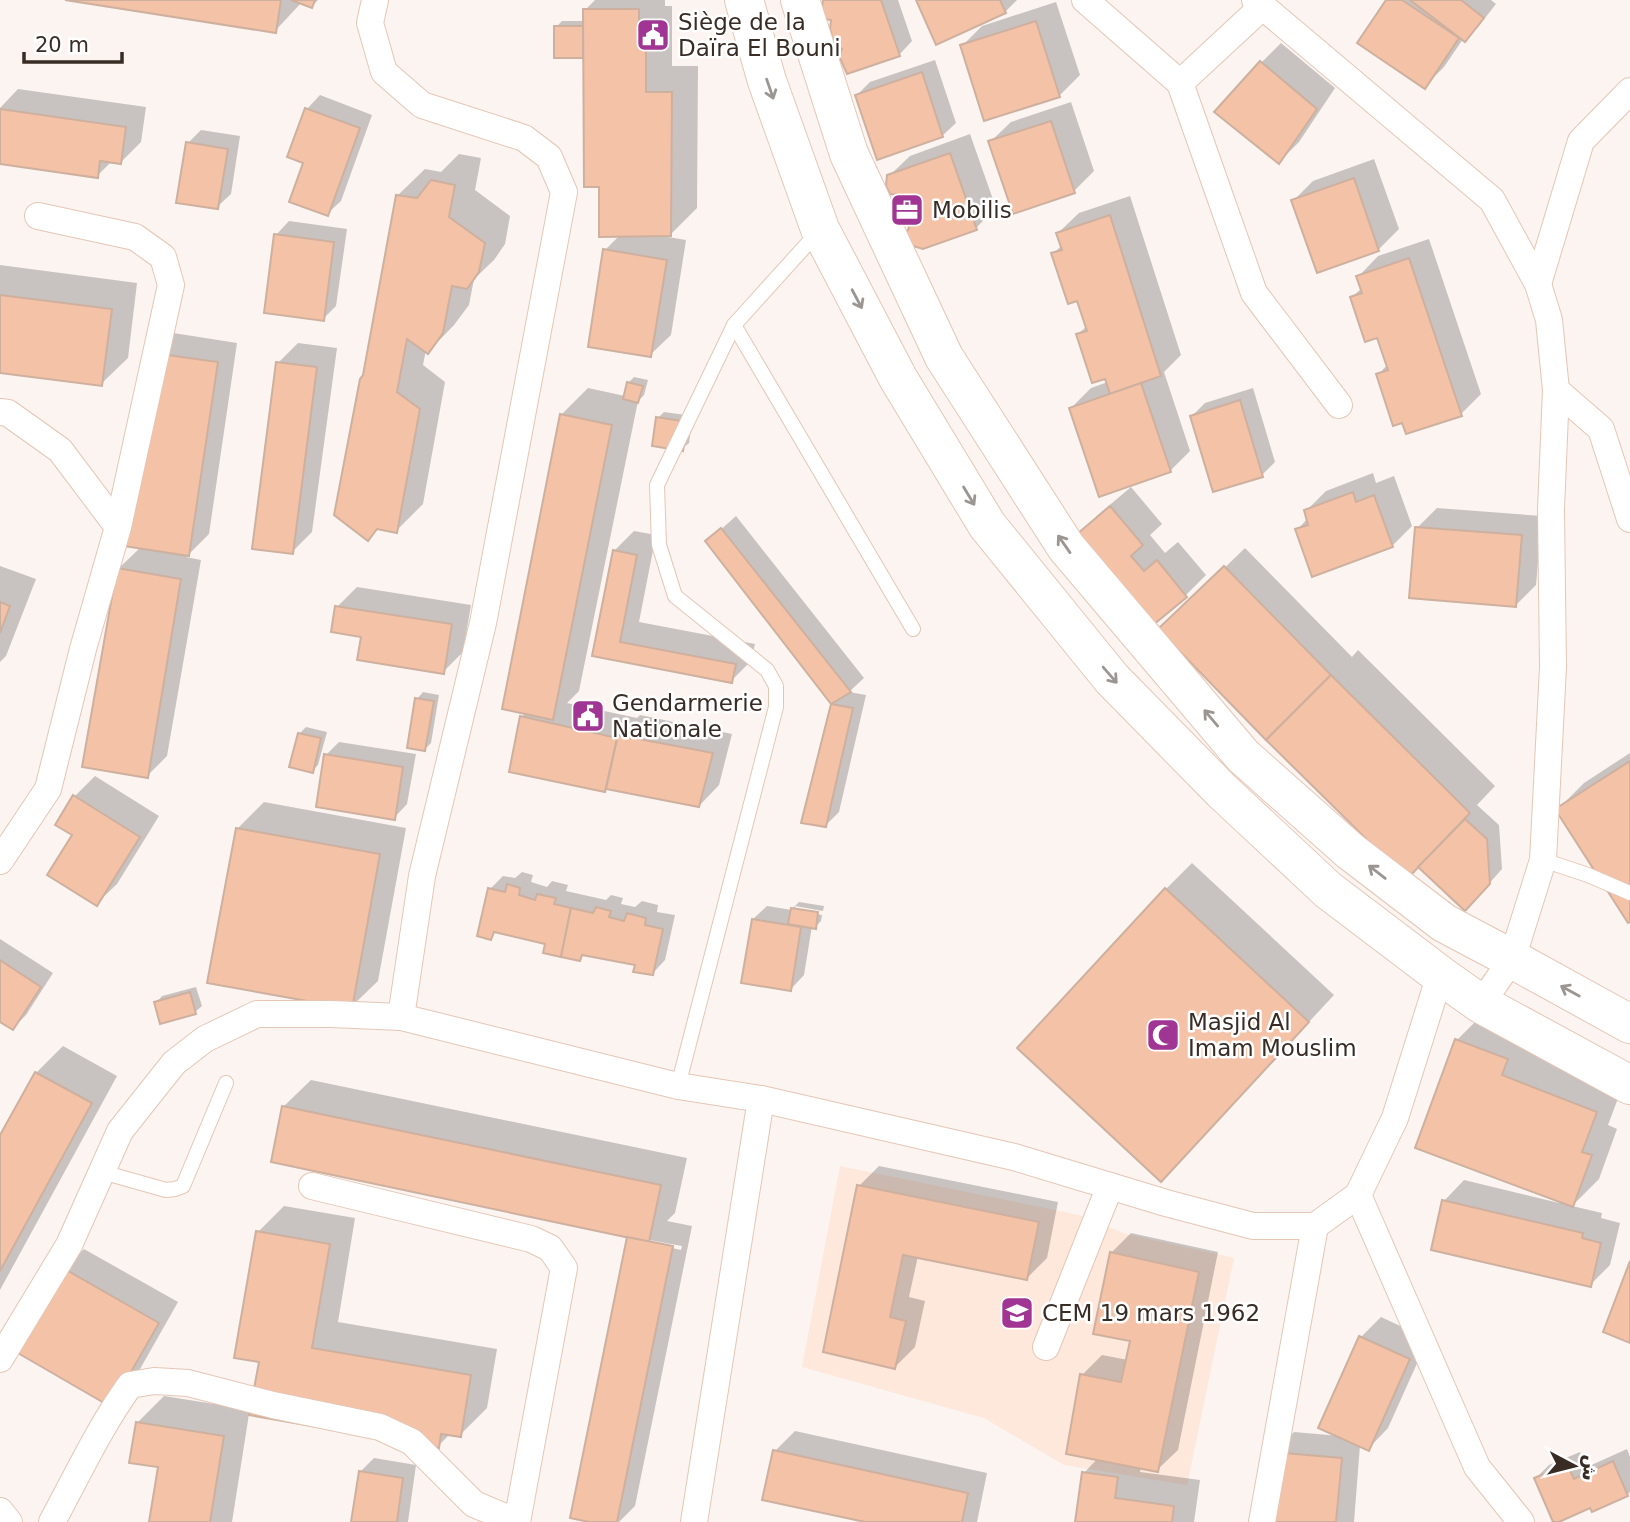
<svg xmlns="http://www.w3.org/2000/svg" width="1630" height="1522" viewBox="0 0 1630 1522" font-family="'DejaVu Sans','Noto Sans Arabic',sans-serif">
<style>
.education{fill:#fee7db}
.shadow{fill:#0003;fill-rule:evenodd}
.building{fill:#f4c2a7;stroke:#ceb09f;stroke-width:2}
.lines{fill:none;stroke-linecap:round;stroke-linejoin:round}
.service-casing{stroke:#e5c6b5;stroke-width:16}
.minor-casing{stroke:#e5c6b5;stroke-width:28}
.secondary-casing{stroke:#e5c6b5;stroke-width:40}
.service{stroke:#fff;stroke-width:14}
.minor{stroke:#fff;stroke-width:26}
.secondary{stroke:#fff;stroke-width:38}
.oneway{stroke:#9c9692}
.labels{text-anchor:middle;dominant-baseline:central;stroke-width:5;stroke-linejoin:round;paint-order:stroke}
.poi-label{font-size:23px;fill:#382c25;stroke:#fff;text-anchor:start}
</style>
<rect width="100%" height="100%" fill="#fbf4f1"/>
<!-- education -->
<polygon class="education" points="840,1166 1079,1215 1126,1234 1234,1258 1187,1485 1064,1465 984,1418 802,1367"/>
<!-- shadow -->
<g class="shadow">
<polygon points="76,0 318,0 312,6 302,2 275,31"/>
<polygon points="595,0 665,0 665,6 672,6 672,66 698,66 697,208 668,237 686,240 671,335 650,355 605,250 620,235 601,185 585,54 583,56 556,27 562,21 585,21 585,10"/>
<polygon points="825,0 898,0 912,41 899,55 844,49"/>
<polygon points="918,0 1017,0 1005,12"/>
<polygon points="1388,0 1491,0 1496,4 1478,27 1465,40 1463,39 1444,67 1424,87"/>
<polygon points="1056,2 1080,75 1060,95 985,119 962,46 982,26"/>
<polygon points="1281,43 1335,88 1299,142 1279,162 1261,63"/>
<polygon points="935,60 956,123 942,136 857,95 870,82"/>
<polygon points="18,89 146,107 141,142 121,162 112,161 97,176 0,162 0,108"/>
<polygon points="320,95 372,115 341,201 327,214 306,162 307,109"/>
<polygon points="1071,102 1094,171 1074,191 990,142 1011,122"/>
<polygon points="201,130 240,136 231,194 217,207 188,143"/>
<polygon points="970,134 996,208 976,228 911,229 898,193 889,176 910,156"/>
<polygon points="459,154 481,158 475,190 510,216 505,244 494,260 474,279 469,305 454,325 428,352 426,350 423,365 445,382 423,504 396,531 379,528 368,539 364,376 398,195 425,169 441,172"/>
<polygon points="1374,159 1399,229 1378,250 1293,201 1313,181"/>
<polygon points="1130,196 1181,355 1164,372 1190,451 1170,471 1071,408 1091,388 1108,382 1078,334 1087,326 1078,298 1053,254 1062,245 1058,233 1079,213"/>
<polygon points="289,221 347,229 336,306 323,319 276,235"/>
<polygon points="1429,239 1481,394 1461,414 1378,375 1388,364 1379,336 1352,297 1362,288 1358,277 1378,256"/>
<polygon points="0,265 137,283 128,358 101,384 0,371"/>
<polygon points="167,332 237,343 209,534 186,557 201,560 167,756 147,776 118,569 141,547"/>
<polygon points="298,343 337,348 312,532 292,552 278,363"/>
<polygon points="634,377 648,380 644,395 638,401 579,691 567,703 637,718 640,715 732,734 719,785 699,806 607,787 604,790 522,717 526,712 562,414 588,388 625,396 628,383"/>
<polygon points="1253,388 1275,462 1262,475 1192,416 1205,403"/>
<polygon points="664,412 693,416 689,443 682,449 658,418"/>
<polygon points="1373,473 1376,483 1394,476 1412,526 1392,546 1297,530 1308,518 1306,511 1326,491"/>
<polygon points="1131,487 1162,524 1150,535 1165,553 1178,542 1206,575 1186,595 1153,623 1079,534 1099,514"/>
<polygon points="1437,508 1542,516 1536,585 1516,605 1417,528"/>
<polygon points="736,516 864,678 849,692 866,695 839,812 825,826 803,822 833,703 707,542"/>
<polygon points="634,531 656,535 639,622 755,644 751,661 731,681 594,655 614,551"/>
<polygon points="1245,548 1352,657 1358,650 1495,786 1477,805 1499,825 1502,869 1478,896 1181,610"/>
<polygon points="0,566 36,579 6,656 0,662"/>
<polygon points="357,587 471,605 463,652 443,672 363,635 337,607"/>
<polygon points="423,692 439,695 431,743 425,749 417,699"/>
<polygon points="306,727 327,732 318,765 312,771 300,733"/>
<polygon points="339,742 416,754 407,804 394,818 326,755"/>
<polygon points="1630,753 1630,920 1557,810 1584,783"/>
<polygon points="95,776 159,816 117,884 96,904 74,835 75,796"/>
<polygon points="264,802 406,828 378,981 351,1007 237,829"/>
<polygon points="1192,863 1334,995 1187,1153 1166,889"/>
<polygon points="522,872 533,875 531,882 547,887 552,881 568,885 566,891 606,900 611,895 623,898 621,904 635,907 642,901 658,905 657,912 675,915 665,960 652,974 637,964 585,954 580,959 547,943 497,931 490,938 490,889 503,876 515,878"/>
<polygon points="799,902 824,906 823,911 795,906 795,910 822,915 821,921 815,927 812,926 804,975 791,989 753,919 767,906 792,910 793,908"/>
<polygon points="0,939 53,973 26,1015 13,1028 0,1020"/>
<polygon points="196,987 202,1006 195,1012 156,1003 162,996"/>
<polygon points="1483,1014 1623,1085 1608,1125 1617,1129 1599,1179 1572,1206 1602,1213 1601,1218 1620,1223 1610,1265 1590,1285 1444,1201 1464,1180 1559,1203 1560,1201 1457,1040"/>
<polygon points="63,1046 117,1076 0,1290 0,1138 36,1073"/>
<path d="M311,1080L687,1158L675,1213L667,1221L692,1226L635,1506L619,1522H597L629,1236L273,1161L284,1106ZM649,1240L682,1246L681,1250L646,1242Z"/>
<polygon points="879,1166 1058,1202 1047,1258 1027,1278 918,1256 909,1297 925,1301 915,1347 895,1367 859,1186"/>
<polygon points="284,1206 355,1218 338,1322 497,1349 487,1408 460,1435 451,1433 438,1446 249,1414 232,1522 151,1522 160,1466 137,1423 164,1396 252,1410 261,1361 258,1232"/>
<polygon points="1131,1233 1218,1252 1178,1450 1157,1470 1141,1467 1140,1472 1200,1480 1194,1522 1077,1522 1084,1473 1098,1458 1082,1375 1102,1355 1128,1360 1133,1340 1111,1253"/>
<polygon points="84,1249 178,1302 131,1385 64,1269"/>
<polygon points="1381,1317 1428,1339 1388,1428 1368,1449 1360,1445 1354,1522 1268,1522 1274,1452 1294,1432 1340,1436 1361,1337"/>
<polygon points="795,1431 987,1473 977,1522 873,1522 775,1451"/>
<polygon points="1627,1449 1630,1457 1630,1492 1627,1495 1591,1506 1536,1478 1549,1465 1580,1452 1587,1467"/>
<polygon points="374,1458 416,1465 408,1522 353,1522 360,1472"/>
</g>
<!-- building -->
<g class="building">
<polygon points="65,0 281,0 276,33"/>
<polygon points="291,0 315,0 312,8"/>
<polygon points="823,0 881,0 900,56 847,74 839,56 842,49 834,44 830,29 831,20 825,19 822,8"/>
<polygon points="916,0 1000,0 1006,13 936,45"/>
<polygon points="1386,0 1402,0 1459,38 1425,89 1357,43"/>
<polygon points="1410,0 1461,0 1484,18 1465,42"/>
<polygon points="583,9 639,9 639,32 646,32 646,92 672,92 671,236 599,237 599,187 584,187"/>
<polygon points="1036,21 1060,97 984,121 960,45"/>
<rect x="554" y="26" width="29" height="32"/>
<polygon points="1260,61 1317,109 1279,164 1214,112"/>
<polygon points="922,72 943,137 877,160 855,95"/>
<polygon points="305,108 360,128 328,216 289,202 303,163 287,157"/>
<polygon points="0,109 126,127 121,164 100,161 98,178 0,164"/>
<polygon points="1051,121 1075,193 1013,214 988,141"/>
<polygon points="186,142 228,149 218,209 176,203"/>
<polygon points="950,153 977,230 923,249 909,245 904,235 909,228 897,195 890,194 886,186 887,175"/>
<polygon points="1354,178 1379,251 1317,273 1291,200"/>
<polygon points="431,180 455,185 449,217 485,243 479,272 467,289 452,286 443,333 428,354 407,339 397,392 420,409 397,533 377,529 368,541 334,515 360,379 363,375 396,195 417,198"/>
<polygon points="1110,215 1161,376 1110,394 1105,379 1092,383 1076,334 1087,331 1077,301 1068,304 1051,253 1062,250 1056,233"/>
<polygon points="274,234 334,242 324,321 264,313"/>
<polygon points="603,249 667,260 651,357 588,347"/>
<polygon points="1409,258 1462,416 1406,434 1402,423 1393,426 1376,374 1388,370 1377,338 1365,342 1350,297 1362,293 1356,276"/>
<polygon points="0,295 112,309 102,386 0,373"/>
<polygon points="146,352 218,362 189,556 117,545"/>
<polygon points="276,362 317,367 293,554 252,549"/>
<polygon points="627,382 643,386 638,403 623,399"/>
<polygon points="1141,383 1171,472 1099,497 1069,408"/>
<polygon points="1240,400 1263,477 1213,492 1190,416"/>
<polygon points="560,414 612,425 553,720 502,709"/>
<polygon points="656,417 688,422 683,451 652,446"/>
<polygon points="1353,492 1356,502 1374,495 1393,547 1312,577 1295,529 1308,525 1304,510"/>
<polygon points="1110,506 1143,545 1131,556 1144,571 1157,560 1187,597 1153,625 1077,534"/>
<polygon points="1415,527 1522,535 1516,607 1409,598"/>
<polygon points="721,528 851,692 831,704 705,541"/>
<polygon points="613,550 637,555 620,642 736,664 732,683 592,656"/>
<polygon points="1224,566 1331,675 1266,740 1158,629"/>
<polygon points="117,568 181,579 148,778 82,767"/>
<polygon points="0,602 10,606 0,633"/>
<polygon points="335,606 452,624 444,674 357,660 361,637 331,632"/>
<polygon points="1331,675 1470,813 1407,879 1266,740"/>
<polygon points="415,698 434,701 425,751 407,748"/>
<polygon points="831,704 853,708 826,827 801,823"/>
<polygon points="520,716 617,738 605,792 509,772"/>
<polygon points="298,733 321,738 313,773 289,767"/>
<polygon points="618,735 713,753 699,807 606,789"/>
<polygon points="324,754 403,767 395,820 316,807"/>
<polygon points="1630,761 1630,922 1628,923 1555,809"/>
<polygon points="73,795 140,837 97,906 47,875 72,835 55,825"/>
<polygon points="1465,819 1487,839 1490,884 1465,911 1418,867"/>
<polygon points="236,828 380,854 352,1009 207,983"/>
<polygon points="507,884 520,888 519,895 535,900 537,894 556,898 554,904 571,908 561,957 543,953 545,944 494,932 491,940 477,936 488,888 505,892"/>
<polygon points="1165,888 1309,1022 1161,1182 1017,1048"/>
<polygon points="596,907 611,911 609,917 624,921 627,913 646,918 645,925 663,929 653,975 633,972 635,965 582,955 580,961 561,957 571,908 593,913"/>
<polygon points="791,908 818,912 816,929 788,924"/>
<polygon points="752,919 801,927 791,991 741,983"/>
<polygon points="0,960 41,987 13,1030 0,1022"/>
<polygon points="190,992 196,1014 160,1024 154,1002"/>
<polygon points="1455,1039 1508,1059 1502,1075 1597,1112 1582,1152 1592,1155 1573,1207 1415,1148"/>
<polygon points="35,1072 92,1103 0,1271 0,1135"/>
<polygon points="282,1106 661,1185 649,1242 271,1162"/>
<polygon points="857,1185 1039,1222 1027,1280 903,1255 890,1317 906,1321 895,1369 823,1352"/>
<polygon points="1442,1200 1583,1233 1582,1238 1601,1243 1591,1287 1431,1250"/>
<polygon points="256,1231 330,1244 312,1348 471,1375 461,1437 441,1434 439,1448 249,1415 259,1362 234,1358"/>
<polygon points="627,1237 673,1246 617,1522 589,1522 570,1518"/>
<polygon points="1110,1252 1199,1272 1158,1472 1066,1454 1080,1374 1121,1382 1130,1341 1093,1334"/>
<polygon points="1630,1261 1630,1343 1603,1332"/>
<polygon points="63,1268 159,1323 111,1407 16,1352"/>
<polygon points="1359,1336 1410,1359 1369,1451 1318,1428"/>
<polygon points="136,1422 224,1436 210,1522 149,1522 158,1467 129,1463"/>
<polygon points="773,1450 968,1493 962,1522 865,1522 762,1500"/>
<polygon points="1272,1452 1342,1458 1336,1522 1266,1522"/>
<polygon points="1613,1461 1628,1496 1592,1512 1590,1508 1559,1522 1553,1522 1534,1478 1567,1464 1574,1479"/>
<polygon points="359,1471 403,1478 397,1522 351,1522"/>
<polygon points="1082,1472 1118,1477 1115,1498 1174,1506 1172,1522 1075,1522"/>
</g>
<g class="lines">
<defs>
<g id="service">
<polyline points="734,325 913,629"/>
<polyline points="1543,860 1588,875 1630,893"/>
<polyline points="678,1086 776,707 776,686 767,670 675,596 659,545 657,485 734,325 818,232"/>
<polyline points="102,1172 166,1190 175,1189 183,1186 226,1083"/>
</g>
<g id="minor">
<polyline points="375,0 370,23 384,72 422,105 524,138 549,157 564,192 483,623 422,876 401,1017 678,1086 761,1099 1014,1157 1166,1203 1253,1226 1315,1226 1358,1195 1395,1118 1440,975"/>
<polyline points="1085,0 1180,83"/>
<polyline points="1255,0 1492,200 1538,284 1549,320 1556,390 1551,509 1553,667 1543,860 1512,959 1481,1004"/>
<polyline points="1262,7 1180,83 1254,293 1339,405"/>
<polyline points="38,216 135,237 163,257 171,285 118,527"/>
<polyline points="1538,284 1581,141 1630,91"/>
<polyline points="1556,390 1601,429 1630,519"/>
<polyline points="0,412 8,413 60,450 118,527 83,649 48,789 0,861"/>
<polyline points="312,1186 531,1239 550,1248 564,1268 517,1522"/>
<polyline points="1358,1195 1477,1467 1521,1522"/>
<polyline points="1046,1347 1110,1186"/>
<polyline points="0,1359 69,1245 120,1131 174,1063 205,1039 257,1014 331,1014 401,1017"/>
<polyline points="0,1511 9,1522"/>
<path d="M52,1522C77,1476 99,1428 130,1385L154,1381L188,1383L273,1405L380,1427L412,1442L474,1504L517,1522"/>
<polyline points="694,1522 761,1099"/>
<polyline points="1262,1522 1315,1226"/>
</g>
<g id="secondary">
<polyline points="744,0 767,81 820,229 898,378 987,525 1112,679 1222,791 1328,890 1440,975 1481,1004 1630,1085"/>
<polyline points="800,0 849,154 944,357 1066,547 1243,756 1350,851 1444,923 1512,959 1630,1024"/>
</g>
</defs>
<!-- service casing -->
<use href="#service" class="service-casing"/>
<!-- minor casing -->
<use href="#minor" class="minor-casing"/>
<!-- secondary casing -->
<use href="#secondary" class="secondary-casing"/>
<!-- service -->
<use href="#service" class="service"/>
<!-- minor -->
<use href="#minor" class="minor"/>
<!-- secondary -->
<use href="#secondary" class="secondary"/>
</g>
<!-- one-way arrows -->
<defs><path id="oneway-shaft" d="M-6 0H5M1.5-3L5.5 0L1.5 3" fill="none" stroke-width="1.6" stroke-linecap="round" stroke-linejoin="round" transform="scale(1.75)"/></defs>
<g class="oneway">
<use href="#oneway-shaft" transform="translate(770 89) rotate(71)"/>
<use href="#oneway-shaft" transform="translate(857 299) rotate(62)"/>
<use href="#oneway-shaft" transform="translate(969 496) rotate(59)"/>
<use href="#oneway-shaft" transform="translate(1064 544) rotate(-125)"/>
<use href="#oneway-shaft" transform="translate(1110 675) rotate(49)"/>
<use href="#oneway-shaft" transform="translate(1211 718) rotate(-130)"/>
<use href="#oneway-shaft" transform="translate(1377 872) rotate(-142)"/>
<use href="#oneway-shaft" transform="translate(1570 991) rotate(-151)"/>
</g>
<!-- icons -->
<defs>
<symbol id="civic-square" viewBox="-11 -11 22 22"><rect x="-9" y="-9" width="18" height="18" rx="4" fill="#a13594" stroke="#fff"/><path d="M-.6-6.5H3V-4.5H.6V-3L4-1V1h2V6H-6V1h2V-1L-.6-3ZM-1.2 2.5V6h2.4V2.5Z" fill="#fff"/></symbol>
<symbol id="office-square" viewBox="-11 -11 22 22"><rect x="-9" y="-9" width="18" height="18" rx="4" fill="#a13594" stroke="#fff"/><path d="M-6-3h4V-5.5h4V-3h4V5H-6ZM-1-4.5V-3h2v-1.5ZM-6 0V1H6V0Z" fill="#fff"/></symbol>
<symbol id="mosque-square" viewBox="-11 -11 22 22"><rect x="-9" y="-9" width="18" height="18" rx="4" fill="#a13594" stroke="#fff"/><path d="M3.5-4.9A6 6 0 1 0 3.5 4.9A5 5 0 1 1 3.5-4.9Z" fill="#fff"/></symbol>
<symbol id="school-square" viewBox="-11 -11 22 22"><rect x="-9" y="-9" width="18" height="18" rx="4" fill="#a13594" stroke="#fff"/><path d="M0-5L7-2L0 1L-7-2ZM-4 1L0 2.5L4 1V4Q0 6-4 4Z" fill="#fff"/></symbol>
</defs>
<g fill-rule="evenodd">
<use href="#civic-square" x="634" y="16" width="38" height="38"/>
<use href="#office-square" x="888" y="191" width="38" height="38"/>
<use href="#civic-square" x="569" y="697" width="38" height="38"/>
<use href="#mosque-square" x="1144" y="1016" width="38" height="38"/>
<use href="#school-square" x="998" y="1294" width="38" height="38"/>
</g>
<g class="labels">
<!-- poi labels -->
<g class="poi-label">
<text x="678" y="22">Siège de la<tspan x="678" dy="26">Daïra El Bouni</tspan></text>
<text x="932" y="210">Mobilis</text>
<text x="612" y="703">Gendarmerie<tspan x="612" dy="26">Nationale</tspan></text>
<text x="1188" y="1022">Masjid Al<tspan x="1188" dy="26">Imam Mouslim</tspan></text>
<text x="1042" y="1313">CEM 19 mars 1962</text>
</g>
</g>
<!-- north arrow -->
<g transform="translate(1574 1466) rotate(97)" stroke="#ffffff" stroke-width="5" paint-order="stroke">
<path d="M0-5L12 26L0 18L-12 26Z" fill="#382c25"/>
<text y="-10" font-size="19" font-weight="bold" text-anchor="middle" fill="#382c25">ش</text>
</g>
<!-- scale -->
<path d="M24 52v10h98v-10" fill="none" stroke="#382c25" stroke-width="3.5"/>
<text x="35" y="52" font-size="21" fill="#382c25" stroke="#ffffff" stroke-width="5" paint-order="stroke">20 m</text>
</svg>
